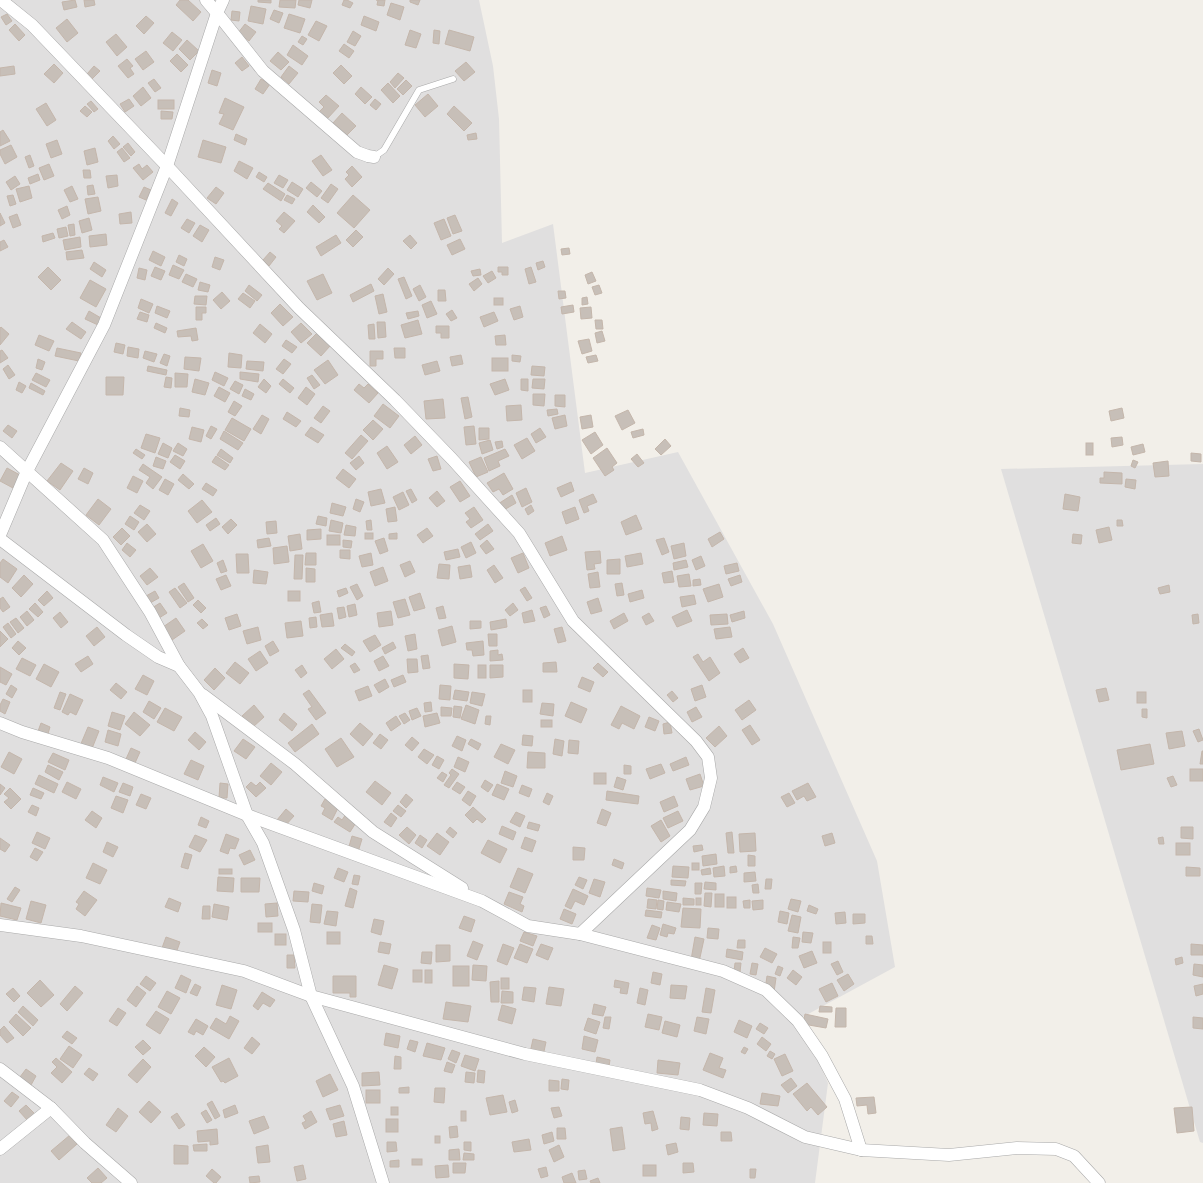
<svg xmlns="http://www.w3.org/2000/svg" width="1203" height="1183" viewBox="0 0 1203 1183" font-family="'Source Sans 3',sans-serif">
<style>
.residential{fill:#e0dfdf}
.building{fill:#c7bfb8;stroke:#c4b6ab}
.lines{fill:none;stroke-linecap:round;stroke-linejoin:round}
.service-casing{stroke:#a9a9a9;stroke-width:7}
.minor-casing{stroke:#a9a9a9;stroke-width:13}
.service{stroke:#fff;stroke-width:6}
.minor{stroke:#fff;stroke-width:12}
</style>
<rect width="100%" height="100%" fill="#f2efe9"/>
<!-- residential -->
<g class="residential">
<polygon points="0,0 479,0 493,66 499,119 502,243 553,224 585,473 678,452 773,624 877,861 895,967 799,1019 828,1083 815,1183 0,1183"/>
<polygon points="1203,464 1203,1143 1200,1142 1001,469"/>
</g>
<!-- building -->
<g class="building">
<polygon points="75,0 77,7 64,10 62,2"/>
<polygon points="84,0 94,0 95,5 85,7"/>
<polygon points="180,0 188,0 201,12 193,21 176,5"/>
<polygon points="258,0 271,0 271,3 258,2"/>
<polygon points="280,0 296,0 295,8 279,7"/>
<polygon points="299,0 312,0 310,8 298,5"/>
<polygon points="344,0 347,0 353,3 350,8 342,5"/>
<polygon points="376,0 385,0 384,6 377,5 378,0"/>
<polygon points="410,0 420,0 418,5 410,2"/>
<polygon points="391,3 404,7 400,20 387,15"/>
<polygon points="251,6 266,9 263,24 248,21"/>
<polygon points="274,10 283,13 279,23 270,19"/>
<polygon points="232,11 240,12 239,21 231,20"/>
<polygon points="7,14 12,21 6,25 1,17"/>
<polygon points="289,14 305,19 300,33 284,28"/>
<polygon points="146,16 154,23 144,34 136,26"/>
<polygon points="364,16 379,22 376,31 361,25"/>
<polygon points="67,19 78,33 67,42 56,28"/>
<polygon points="316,21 327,26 319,41 308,35"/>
<polygon points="15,24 25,35 19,41 9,30"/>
<polygon points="245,24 256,32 249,41 238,33"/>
<polygon points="410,30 421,34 416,48 405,45"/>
<polygon points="434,30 440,31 439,44 433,43"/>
<polygon points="449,30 474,37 470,51 445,44"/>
<polygon points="353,31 361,36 355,46 347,42"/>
<polygon points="172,32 182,40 173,51 163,43"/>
<polygon points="116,34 127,47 117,56 106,42"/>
<polygon points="302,36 307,39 303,45 298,42"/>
<polygon points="187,40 199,51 190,60 179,49"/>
<polygon points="344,44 354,51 349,58 339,51"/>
<polygon points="293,45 308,56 302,65 287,55"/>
<polygon points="146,51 154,62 143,70 135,59"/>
<polygon points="278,52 289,62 281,70 270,61"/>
<polygon points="177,54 188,65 181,72 170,61"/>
<polygon points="242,57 249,66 242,71 235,63"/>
<polygon points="127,59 133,66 130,68 134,74 128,78 118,66"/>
<polygon points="466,62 475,72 464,81 455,71"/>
<polygon points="54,64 63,73 54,83 44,74"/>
<polygon points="341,65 352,76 344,84 333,73"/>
<polygon points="14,66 15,74 0,76 0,68"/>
<polygon points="94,66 100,71 92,79 87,74"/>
<polygon points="289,66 298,73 289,84 281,77"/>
<polygon points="212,70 221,73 217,86 208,83"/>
<polygon points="398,73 404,78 395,88 390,82"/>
<polygon points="154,79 161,88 155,92 148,83"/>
<polygon points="261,79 270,84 263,94 255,89"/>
<polygon points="406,80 412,86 403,95 397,89"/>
<polygon points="388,83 400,96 393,103 381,90"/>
<polygon points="143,87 151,98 141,106 133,96"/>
<polygon points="361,87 372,97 365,104 355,94"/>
<polygon points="428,94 438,106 425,117 415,105"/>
<polygon points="326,95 339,106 327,119 319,112 324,107 319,102"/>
<polygon points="225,98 244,107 233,130 219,124 224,114 219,113"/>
<polygon points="129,99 134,106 125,112 120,104"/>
<polygon points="375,99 381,104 376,110 370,105"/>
<rect x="158" y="100" width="16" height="9"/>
<polygon points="91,101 98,109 94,112 87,104"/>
<polygon points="46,103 56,120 47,126 36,109"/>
<polygon points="85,106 92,112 87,117 80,111"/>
<polygon points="454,106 472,123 464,131 447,114"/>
<polygon points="161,111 173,112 172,119 161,119"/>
<polygon points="342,113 356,126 347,135 333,123"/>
<polygon points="3,130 10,141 0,146 0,132"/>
<polygon points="476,133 477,139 468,140 467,135"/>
<polygon points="236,134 247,139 245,145 234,140"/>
<polygon points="113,136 120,144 114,149 108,141"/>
<polygon points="57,140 62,154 51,158 46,144"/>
<polygon points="203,140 226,147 221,163 198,157"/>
<polygon points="128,143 135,152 131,156 123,147"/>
<polygon points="11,145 17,157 5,164 0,154 0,150"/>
<polygon points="95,148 98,162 87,165 84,151"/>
<polygon points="122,148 130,158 124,162 117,152"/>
<polygon points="30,155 34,166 29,168 25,157"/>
<polygon points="321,155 332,170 323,176 312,161"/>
<polygon points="239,161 253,168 247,179 234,171"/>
<polygon points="49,164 54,176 44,180 39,168"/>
<polygon points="139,164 142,169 147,165 153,172 143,180 133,168"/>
<polygon points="352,166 362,177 352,187 345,179 349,175 346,172"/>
<polygon points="83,170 90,170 91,178 84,178"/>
<polygon points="259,172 267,177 264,182 256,177"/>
<polygon points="38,174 40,180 30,184 28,178"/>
<polygon points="117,175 118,186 108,188 106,176"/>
<polygon points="279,175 288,180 283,188 274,183"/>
<polygon points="15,176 20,184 11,190 6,182"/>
<polygon points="292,182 303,189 298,197 287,190"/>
<polygon points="311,182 322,191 317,197 306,188"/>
<polygon points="268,183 285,194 281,201 263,189"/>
<polygon points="331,184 338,189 328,203 321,198"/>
<polygon points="93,185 95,194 88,195 87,186"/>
<polygon points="29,186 32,198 20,202 16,189"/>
<polygon points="72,186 78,199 70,202 64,190"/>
<polygon points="144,187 151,190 146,200 139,197"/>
<polygon points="216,187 224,193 216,204 207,198"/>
<polygon points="13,195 16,204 10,206 7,196"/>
<polygon points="287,195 295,199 292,204 284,200"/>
<polygon points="353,195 370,210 354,228 337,213"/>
<polygon points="98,197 101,211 88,214 85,199"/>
<polygon points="172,199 178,203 171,216 165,213"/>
<polygon points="313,205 325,217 319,223 307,212"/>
<polygon points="67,206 70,215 62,219 58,210"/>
<polygon points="131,212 132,223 120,224 119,214"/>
<polygon points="284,212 295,221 284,233 279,229 282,226 276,221"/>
<polygon points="0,213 5,223 0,226"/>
<polygon points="17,214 21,225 13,228 9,217"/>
<polygon points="455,215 462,231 453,234 447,218"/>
<polygon points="89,218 92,230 82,233 79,221"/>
<polygon points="187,219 195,223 189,233 181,228"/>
<polygon points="444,219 451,236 441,240 434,223"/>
<polygon points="74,224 75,235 70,236 68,225"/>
<polygon points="200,225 209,230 202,242 193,236"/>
<polygon points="66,227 68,236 59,238 57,229"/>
<polygon points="356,230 363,237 353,247 346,240"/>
<polygon points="53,233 55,238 43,242 42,236"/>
<polygon points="106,234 107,245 90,247 89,236"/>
<polygon points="336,235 341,243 321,256 316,247"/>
<polygon points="410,235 417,243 411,249 403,241"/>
<polygon points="80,237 81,247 65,250 63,240"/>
<polygon points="460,239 465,249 452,255 447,245"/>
<polygon points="4,240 8,247 0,251 0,242"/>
<polygon points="569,248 570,254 562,255 561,249"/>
<polygon points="82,250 84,258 67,260 66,252"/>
<polygon points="153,251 165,257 161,266 149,260"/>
<polygon points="270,252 276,257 269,266 263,260"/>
<polygon points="179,255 187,259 184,266 176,262"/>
<polygon points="215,257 224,260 220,270 212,267"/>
<polygon points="543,261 545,267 538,270 536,263"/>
<polygon points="94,262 106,270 102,277 90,269"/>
<polygon points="173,265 184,270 179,279 169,275"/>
<polygon points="48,267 61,280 51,290 38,277"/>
<polygon points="155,267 165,271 161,280 151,276"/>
<polygon points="498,267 508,267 508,275 502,275 502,272 498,272"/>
<polygon points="531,267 536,282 529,284 525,269"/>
<polygon points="139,268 147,270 145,280 137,278"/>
<polygon points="388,268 394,274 384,285 378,279"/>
<polygon points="480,269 481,275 473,276 471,271"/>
<polygon points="492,271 496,278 488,283 483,276"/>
<polygon points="592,272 596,281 588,284 585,275"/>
<polygon points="186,274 197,279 193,287 182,282"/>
<polygon points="323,274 332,293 317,300 307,281"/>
<polygon points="404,277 412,296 406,299 398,279"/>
<polygon points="478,278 482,284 474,291 469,284"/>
<polygon points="90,280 106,289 96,307 80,298"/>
<polygon points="200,282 210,285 208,292 198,290"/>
<polygon points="371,284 374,291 353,302 350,295"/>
<polygon points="249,285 262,295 257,301 245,291"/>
<polygon points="420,285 426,297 419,301 413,289"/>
<polygon points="599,285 602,293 595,295 592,287"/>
<polygon points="438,290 445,290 446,301 438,301"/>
<polygon points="558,291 565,291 566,298 559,299"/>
<polygon points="222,292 230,301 221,309 213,300"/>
<polygon points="243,293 255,301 250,308 238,299"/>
<polygon points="383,294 387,312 379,314 375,296"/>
<polygon points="195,296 207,296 206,305 194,304"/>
<polygon points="587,297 588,304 582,305 582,298"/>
<rect x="494" y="298" width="9" height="7"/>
<polygon points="141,299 153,304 149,313 138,308"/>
<polygon points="431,301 437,314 427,318 422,305"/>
<polygon points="280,304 293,317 283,326 271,313"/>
<polygon points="573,305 574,312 562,314 561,307"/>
<polygon points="157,306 170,311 167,318 155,313"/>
<polygon points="520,306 523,317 514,320 510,309"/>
<polygon points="196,307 206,307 206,313 202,313 202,320 196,320"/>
<polygon points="591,307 592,318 581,319 580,308"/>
<polygon points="452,310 457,318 451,321 446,314"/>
<polygon points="89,311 101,318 98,325 85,319"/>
<polygon points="418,311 419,316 408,319 406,313"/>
<polygon points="140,312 149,315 147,322 137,319"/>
<polygon points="494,312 498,321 484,327 480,317"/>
<polygon points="418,320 422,334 405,338 401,325"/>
<polygon points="595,320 602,320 603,329 596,329"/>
<polygon points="72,322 86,332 81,339 66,329"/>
<polygon points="377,322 385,322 386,337 378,338"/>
<polygon points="156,323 167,328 165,333 154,328"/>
<polygon points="301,323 312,334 301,343 291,332"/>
<polygon points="260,324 272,334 265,343 253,333"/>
<polygon points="374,324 375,339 369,339 368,325"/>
<polygon points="436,326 449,326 449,338 441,338 441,333 436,333"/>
<polygon points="1,327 9,334 0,345 0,328"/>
<polygon points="196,328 198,340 192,341 191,336 178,337 177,331"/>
<polygon points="602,331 605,341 597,343 595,333"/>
<polygon points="317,333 330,346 321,356 307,343"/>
<polygon points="39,335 54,341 49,351 35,345"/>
<polygon points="505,335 506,345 496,345 495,336"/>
<polygon points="589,339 592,351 582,354 578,341"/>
<polygon points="286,340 297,347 292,353 282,346"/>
<polygon points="116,343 125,345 123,354 114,352"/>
<polygon points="128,347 139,349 138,358 127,356"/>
<polygon points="57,348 81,353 79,361 55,356"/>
<polygon points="394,348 405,348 405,358 395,358"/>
<polygon points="2,350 8,358 0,363 0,351"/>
<polygon points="145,351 157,354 154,362 143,358"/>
<polygon points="370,351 383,351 383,359 376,359 376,366 370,366"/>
<polygon points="229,353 242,355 241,368 228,367"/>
<polygon points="164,354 170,356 167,366 160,363"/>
<polygon points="461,355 463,364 452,366 450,357"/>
<polygon points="512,355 521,356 520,362 512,361"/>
<polygon points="596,355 598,361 588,363 586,357"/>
<polygon points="185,357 201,358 199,371 184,369"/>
<rect x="492" y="358" width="16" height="13"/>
<polygon points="38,359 45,362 42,370 36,368"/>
<polygon points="284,359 291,364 283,374 276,369"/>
<polygon points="328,360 338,375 325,384 314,370"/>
<polygon points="247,361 264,362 263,371 246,369"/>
<polygon points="437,361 440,371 425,375 422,365"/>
<polygon points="8,365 15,375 9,379 3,369"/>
<polygon points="148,366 167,370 166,375 147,371"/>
<polygon points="532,366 545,367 544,376 531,375"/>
<polygon points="215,372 228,378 224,386 212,380"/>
<polygon points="240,372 259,374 258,382 240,379"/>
<polygon points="36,373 50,380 46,387 32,380"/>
<polygon points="175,373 188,374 187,387 175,387"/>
<polygon points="312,375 320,385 314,389 307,378"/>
<polygon points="106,377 124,377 123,395 106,395"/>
<polygon points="166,377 172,378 171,388 164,387"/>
<polygon points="195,379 209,383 205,395 192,392"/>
<polygon points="264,379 271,386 266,393 258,387"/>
<polygon points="283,379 294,388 290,393 279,384"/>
<polygon points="505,379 509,390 495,395 490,384"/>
<polygon points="521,379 528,379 528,391 521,390"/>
<polygon points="533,379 545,379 544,389 532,388"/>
<polygon points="235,381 243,385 239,394 230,389"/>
<polygon points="19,382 26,386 22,393 16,390"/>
<polygon points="31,383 45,391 43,395 29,388"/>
<polygon points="359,384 364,388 368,384 378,393 369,403 354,390"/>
<polygon points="219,387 230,393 225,402 214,396"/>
<polygon points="306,387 315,394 307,405 298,398"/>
<polygon points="245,389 254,394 251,400 242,396"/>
<polygon points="533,394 545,394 544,406 533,405"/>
<polygon points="555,395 565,395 565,407 555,406"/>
<polygon points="468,397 472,417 465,419 461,398"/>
<polygon points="443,399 445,418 426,419 424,401"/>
<polygon points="234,401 242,406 235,416 228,412"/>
<polygon points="383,404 399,416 390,428 374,416"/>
<polygon points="521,405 522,420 507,421 506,406"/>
<polygon points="323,406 330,411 321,423 314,418"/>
<polygon points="180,408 190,410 189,417 179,416"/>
<polygon points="1122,408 1124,418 1111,421 1109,411"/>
<polygon points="557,409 558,414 548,416 547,410"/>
<polygon points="628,410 635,423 622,430 615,416"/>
<polygon points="287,412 301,421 296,427 283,419"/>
<polygon points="262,415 269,419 261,434 253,429"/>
<polygon points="565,415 567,426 555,429 552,418"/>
<polygon points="591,415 593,427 582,429 580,417"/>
<polygon points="232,418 251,429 244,441 225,430"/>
<polygon points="373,420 383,429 373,440 363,430"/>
<polygon points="8,425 17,431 12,438 3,431"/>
<polygon points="211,426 217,429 211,439 206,436"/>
<polygon points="474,426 476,444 466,445 464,427"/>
<polygon points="192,427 204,430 201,442 189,439"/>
<polygon points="311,427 324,435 318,443 305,435"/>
<polygon points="479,428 489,428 489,439 479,440"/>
<polygon points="540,428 546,437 536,443 531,434"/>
<polygon points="643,429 644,435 633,438 631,432"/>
<polygon points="224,431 243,443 238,450 220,439"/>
<polygon points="595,432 603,445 591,454 582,440"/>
<polygon points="146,434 160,438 155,453 141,448"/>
<polygon points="361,435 368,441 352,459 345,453"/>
<polygon points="415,436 422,445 411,454 404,445"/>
<polygon points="1122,437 1123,445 1112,447 1111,438"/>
<polygon points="527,438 535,451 522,459 514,445"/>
<polygon points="665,439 671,446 661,455 655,449"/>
<polygon points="490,440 493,450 482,454 479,443"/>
<polygon points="502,441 503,447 497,449 495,442"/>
<polygon points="163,443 172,448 168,458 158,454"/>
<polygon points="178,443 187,449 183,456 173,451"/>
<rect x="1086" y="443" width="7" height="12"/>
<polygon points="1143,444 1145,452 1133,455 1131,447"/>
<polygon points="387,446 398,462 387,469 377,453"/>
<polygon points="607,448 617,463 612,467 614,470 605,476 593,458"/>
<polygon points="136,449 145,455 142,459 133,453"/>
<polygon points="221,449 233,458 230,463 217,455"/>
<polygon points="505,449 509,456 498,461 500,466 489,471 484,458"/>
<polygon points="1191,453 1201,454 1201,462 1191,461"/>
<polygon points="637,454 644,463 638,467 631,459"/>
<polygon points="175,455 185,461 180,469 170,462"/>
<polygon points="216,456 229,465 225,470 212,462"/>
<polygon points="359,456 364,463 356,470 350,463"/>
<polygon points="437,456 441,469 433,471 428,459"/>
<polygon points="156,457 166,461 163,469 153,466"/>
<polygon points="481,457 488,472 476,477 469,462"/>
<polygon points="1133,460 1138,462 1135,468 1131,466"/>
<polygon points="1168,461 1169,476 1155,477 1153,463"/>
<polygon points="61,463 73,471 60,490 47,481"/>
<polygon points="143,464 162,477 153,489 146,483 150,477 139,470"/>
<polygon points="7,468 20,475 13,488 0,481"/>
<polygon points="84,468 93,473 88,484 78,479"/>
<polygon points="343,469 356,479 349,488 336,478"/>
<polygon points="1104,472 1122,473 1122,484 1100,483 1100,478 1104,478"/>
<polygon points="504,473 513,489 503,495 499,489 493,492 487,483"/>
<polygon points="183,474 194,484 189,489 178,480"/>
<polygon points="133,476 143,481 137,493 127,488"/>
<polygon points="165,479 174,484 168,495 159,490"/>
<polygon points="1126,479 1136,480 1135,489 1125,487"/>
<polygon points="460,481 470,496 460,502 450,487"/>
<polygon points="571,482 574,491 561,497 557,488"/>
<polygon points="206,483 217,490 213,496 202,489"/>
<polygon points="526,488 532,502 522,507 516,493"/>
<polygon points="381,489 385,503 371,506 368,492"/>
<polygon points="411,489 417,500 412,503 406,491"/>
<polygon points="437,491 445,501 437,507 429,498"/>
<polygon points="403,492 409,505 399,510 393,497"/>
<polygon points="593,494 597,502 587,506 589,511 584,513 579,500"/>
<polygon points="1065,494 1080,497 1078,511 1063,509"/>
<polygon points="512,495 516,503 502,511 498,504"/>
<polygon points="98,499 111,509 99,525 86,515"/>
<polygon points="356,499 364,502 360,512 353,509"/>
<polygon points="202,500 212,512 197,523 188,511"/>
<polygon points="332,503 346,507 343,516 330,513"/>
<polygon points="140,505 150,511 144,520 134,513"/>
<polygon points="531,505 534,511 528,515 525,509"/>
<polygon points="395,507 397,521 388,522 386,509"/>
<polygon points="474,507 483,520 471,528 466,522 470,519 465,513"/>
<polygon points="575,507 579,519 566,524 562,512"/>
<polygon points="636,515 642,529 626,535 621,522"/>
<polygon points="130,516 139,522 134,530 125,524"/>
<polygon points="318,516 327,518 326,526 316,524"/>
<polygon points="216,518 220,524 210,531 206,525"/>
<polygon points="231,519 237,525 228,534 222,527"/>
<polygon points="331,520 343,523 341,533 329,531"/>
<polygon points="371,520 372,530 367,530 366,521"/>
<polygon points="1117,520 1122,520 1123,526 1117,526"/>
<polygon points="276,521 277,533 267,534 266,522"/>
<polygon points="147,524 156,534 147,542 138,532"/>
<polygon points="488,524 493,531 480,540 475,534"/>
<polygon points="346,525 356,527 355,536 344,535"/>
<polygon points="1109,527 1112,540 1099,543 1096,530"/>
<polygon points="122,528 130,536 121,545 113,537"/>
<polygon points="427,528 433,536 423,543 417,535"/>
<polygon points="321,529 321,539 307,540 307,530"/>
<polygon points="720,532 724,539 712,547 708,539"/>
<rect x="365" y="533" width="8" height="6"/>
<polygon points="397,533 397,539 389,539 389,534"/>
<polygon points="300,534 302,549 290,551 288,536"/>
<polygon points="1073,534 1082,535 1081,544 1072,543"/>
<rect x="327" y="535" width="13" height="10"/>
<polygon points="562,536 567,550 550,556 545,543"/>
<polygon points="269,538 271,546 258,548 257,540"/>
<polygon points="384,538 388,551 380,554 375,541"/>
<polygon points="664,538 669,552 662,555 656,540"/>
<polygon points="343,540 352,541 351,548 343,547"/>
<polygon points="487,540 494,549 486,554 480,546"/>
<polygon points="471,542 476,553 466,558 461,547"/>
<polygon points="127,543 136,550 130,557 122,550"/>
<polygon points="684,543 686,556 674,559 671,546"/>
<polygon points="203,544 213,561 201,568 191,551"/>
<polygon points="287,546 289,562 274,564 273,548"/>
<polygon points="458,549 460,557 446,560 444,552"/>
<polygon points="340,550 350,550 350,559 340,558"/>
<polygon points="600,551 601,563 594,564 595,569 587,570 585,552"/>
<polygon points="306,553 316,553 316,565 305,565"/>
<polygon points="371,553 373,565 362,567 359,556"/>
<polygon points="523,553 529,568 518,573 511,558"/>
<polygon points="641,553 643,564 627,567 625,556"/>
<polygon points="236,554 248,554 249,573 237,573"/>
<polygon points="295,555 303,555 302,579 294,579"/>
<polygon points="701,556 705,566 696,570 692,560"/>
<polygon points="3,559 17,569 8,583 0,577 0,563"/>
<polygon points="620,559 620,574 607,574 607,560"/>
<polygon points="223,560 227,571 221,573 217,563"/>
<polygon points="686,560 688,567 674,570 673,563"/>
<polygon points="410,561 415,572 405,577 400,565"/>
<polygon points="737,563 739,571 726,574 724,566"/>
<polygon points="439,564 450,565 449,579 437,578"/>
<polygon points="470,565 472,577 460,579 458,567"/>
<polygon points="494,565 503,578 495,583 487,570"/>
<polygon points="383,567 388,581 375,586 370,572"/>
<polygon points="150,568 158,577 147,585 140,576"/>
<polygon points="306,568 315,569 315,582 306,582"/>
<polygon points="254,570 268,572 266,584 253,583"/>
<polygon points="672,571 674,582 664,583 662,573"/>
<polygon points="598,572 600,587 590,588 588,574"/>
<polygon points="689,574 691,586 679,587 677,576"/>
<polygon points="24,575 33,584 21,597 12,588"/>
<polygon points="226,575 231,586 221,590 216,579"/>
<polygon points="740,575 742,582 731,586 728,579"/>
<polygon points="700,579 701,585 693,586 693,580"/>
<polygon points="184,583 194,598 188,602 178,587"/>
<polygon points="622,583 624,595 617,596 615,584"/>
<polygon points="357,584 363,596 357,600 350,587"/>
<polygon points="719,584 723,597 708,602 703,589"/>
<polygon points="1169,585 1170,592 1160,594 1158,588"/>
<polygon points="525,587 532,598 527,601 520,590"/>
<polygon points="175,588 187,603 180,608 169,592"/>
<polygon points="346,588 348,593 339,597 337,591"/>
<polygon points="642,590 644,598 630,602 628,594"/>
<polygon points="47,591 53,598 44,606 38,600"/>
<polygon points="155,591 159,598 150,603 146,596"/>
<rect x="288" y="591" width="12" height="10"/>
<polygon points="420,593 425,608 414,611 409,597"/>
<polygon points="694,595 696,604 682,607 680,597"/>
<polygon points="3,597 10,607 3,612 0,608 0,599"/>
<polygon points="598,598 602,611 591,614 587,602"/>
<polygon points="405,599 410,615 398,618 393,602"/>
<polygon points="198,600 206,608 201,613 193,605"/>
<polygon points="319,601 321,612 314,613 312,603"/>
<polygon points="35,603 43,612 38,617 29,609"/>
<polygon points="160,603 167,613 159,618 152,608"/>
<polygon points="513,603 518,610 510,616 505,610"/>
<polygon points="355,604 357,615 349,617 347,606"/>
<polygon points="443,606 446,618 439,619 436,608"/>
<polygon points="546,606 550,615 544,618 540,608"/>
<polygon points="344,607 346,617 339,619 337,608"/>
<polygon points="532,610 535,621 524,623 522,613"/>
<polygon points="687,610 692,621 677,627 672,617"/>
<polygon points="27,611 34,620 27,626 20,617"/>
<polygon points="391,611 393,625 379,627 377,613"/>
<polygon points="744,611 745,618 732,622 730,615"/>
<polygon points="60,612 68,622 61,628 53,618"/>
<polygon points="332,613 334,626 322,627 320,615"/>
<polygon points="624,613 628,621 614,629 610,621"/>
<polygon points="649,613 654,621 646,625 642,617"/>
<polygon points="237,614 241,626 229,630 225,618"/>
<polygon points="727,614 728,624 711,625 710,615"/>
<polygon points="1198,614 1199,623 1193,624 1192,615"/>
<polygon points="316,617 317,627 310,628 309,618"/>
<polygon points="16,618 24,628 18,633 10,622"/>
<polygon points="176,618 185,631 172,640 163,627"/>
<polygon points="202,619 208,625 203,629 197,623"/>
<polygon points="506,619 507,627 491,630 490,622"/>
<polygon points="301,621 303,636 287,638 285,623"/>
<polygon points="470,621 481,621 481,628 470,629"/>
<polygon points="8,623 16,634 11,638 3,627"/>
<polygon points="452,626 456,642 442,646 438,630"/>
<polygon points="97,627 105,637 94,646 86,636"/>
<polygon points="258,627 261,640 247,644 243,631"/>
<polygon points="562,627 566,641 558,643 554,629"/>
<polygon points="730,627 732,637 716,639 714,629"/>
<polygon points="0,631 8,639 0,647"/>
<polygon points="415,634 417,649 408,651 405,636"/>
<polygon points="488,634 497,634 497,646 489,646"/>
<polygon points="375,635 381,645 370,652 363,641"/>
<polygon points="18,641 26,648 19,655 12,648"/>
<polygon points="273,641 279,651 270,656 265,646"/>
<polygon points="483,641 484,655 473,656 472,650 467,650 466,643"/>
<polygon points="393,642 396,648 385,654 382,648"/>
<polygon points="345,644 355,652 352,656 341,648"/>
<polygon points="743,648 749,658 740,663 734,654"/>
<polygon points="336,649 344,659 332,669 324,659"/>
<polygon points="498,650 498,655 502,654 503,660 490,661 490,651"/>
<polygon points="260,651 268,663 256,671 248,659"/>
<polygon points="698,654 703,662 710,657 720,673 709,681 693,657"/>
<polygon points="428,655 430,668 423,669 421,656"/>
<polygon points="88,656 93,664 81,672 75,664"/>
<polygon points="383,656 389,666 379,671 374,661"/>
<polygon points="22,658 36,665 30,676 16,669"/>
<polygon points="407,659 417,659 418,672 408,673"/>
<polygon points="235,662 249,673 240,684 226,673"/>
<polygon points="556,662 557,672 543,672 543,663"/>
<polygon points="355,663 360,670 354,673 350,666"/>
<polygon points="598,663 608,672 603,677 593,668"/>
<polygon points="44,664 59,672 51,687 36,679"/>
<polygon points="454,664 469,665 468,679 454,678"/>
<polygon points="302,665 307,673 301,678 295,670"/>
<rect x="478" y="665" width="8" height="13"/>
<polygon points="490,665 503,665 503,677 490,678"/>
<polygon points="0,667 12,674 6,685 0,682"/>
<polygon points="215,668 225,678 214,690 204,680"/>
<polygon points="143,675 154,681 147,695 135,689"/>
<polygon points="403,675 406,682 394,687 391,680"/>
<polygon points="582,677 594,682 590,692 578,687"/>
<polygon points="385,679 389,687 379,693 374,685"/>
<polygon points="116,683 127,692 121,699 110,690"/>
<polygon points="11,685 17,689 12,698 6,694"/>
<polygon points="440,685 451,686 450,700 439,699"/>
<polygon points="702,685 706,697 695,701 691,689"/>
<polygon points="368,686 372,696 359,701 355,691"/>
<polygon points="1106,688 1109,700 1099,702 1096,690"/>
<polygon points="309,690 326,713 316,720 308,709 312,707 303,694"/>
<polygon points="455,690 469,692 467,701 453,699"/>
<rect x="523" y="690" width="9" height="12"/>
<polygon points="672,691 678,698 673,702 667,695"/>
<polygon points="60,692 66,694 60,710 54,708"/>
<polygon points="472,692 485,694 482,706 470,703"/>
<rect x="1137" y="692" width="9" height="11"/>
<polygon points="70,694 83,700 76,715 70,712 68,715 62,712"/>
<polygon points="3,699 10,702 5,714 0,711 0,705"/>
<polygon points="749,700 756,710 742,720 735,710"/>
<polygon points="149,701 161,708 154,719 143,712"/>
<polygon points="431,702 432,711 425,712 424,703"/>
<polygon points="571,702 587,709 581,723 565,716"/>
<polygon points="542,703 554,704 553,716 540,714"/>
<polygon points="254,705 264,717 253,727 242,716"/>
<polygon points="466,705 479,710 475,724 461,719"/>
<polygon points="454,706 462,707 460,718 453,717"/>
<polygon points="621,706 640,716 634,729 622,723 619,729 611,725"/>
<polygon points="441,707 452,708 451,716 441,716"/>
<polygon points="696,707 702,717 692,722 687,712"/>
<polygon points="165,708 182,717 174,731 157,722"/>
<polygon points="417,708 421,716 412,720 409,711"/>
<polygon points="1142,709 1147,709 1147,718 1142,717"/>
<polygon points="112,712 125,716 120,730 108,726"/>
<polygon points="134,712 150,725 140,736 125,724"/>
<polygon points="284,713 297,724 292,731 279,720"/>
<polygon points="405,713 410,720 404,724 399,716"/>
<polygon points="437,713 440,723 425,727 423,716"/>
<polygon points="396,716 401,724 391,731 386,723"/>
<polygon points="486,716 491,716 490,725 485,724"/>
<polygon points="649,717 659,721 655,731 645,727"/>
<rect x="541" y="720" width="11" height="7"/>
<polygon points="670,722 672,733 664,734 663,724"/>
<polygon points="41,723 50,727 47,737 37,734"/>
<polygon points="360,723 373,734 363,746 350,734"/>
<polygon points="312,724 319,734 295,752 288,743"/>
<polygon points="750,725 760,740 752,745 742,730"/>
<polygon points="719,726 727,736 715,747 706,738"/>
<polygon points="88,727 99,731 91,751 80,746"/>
<polygon points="1199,729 1203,740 1198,742 1193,731"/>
<polygon points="108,730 121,734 118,746 105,742"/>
<polygon points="1182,731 1185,746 1169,749 1166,733"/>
<polygon points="195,732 206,742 199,750 188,740"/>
<polygon points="380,734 388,740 381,749 373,743"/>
<polygon points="523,735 533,736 532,746 522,745"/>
<polygon points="457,736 466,740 462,751 452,746"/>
<polygon points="412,737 419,743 412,751 405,745"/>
<polygon points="341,738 354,757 337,767 325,749"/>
<polygon points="243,739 255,747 246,759 234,751"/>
<polygon points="471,739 481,744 478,750 468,744"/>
<polygon points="555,739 564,741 562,756 553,754"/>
<polygon points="569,740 579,741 578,754 568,753"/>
<polygon points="501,744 515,750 508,764 494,757"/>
<polygon points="1150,744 1154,764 1121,770 1117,750"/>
<polygon points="131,748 140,752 135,763 126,759"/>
<polygon points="424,749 434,755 427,764 418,757"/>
<polygon points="1202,751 1203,751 1203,764 1200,764"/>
<polygon points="9,752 22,759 14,774 1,767"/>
<polygon points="528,752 545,753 545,768 527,768"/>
<polygon points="53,753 69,760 65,770 48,762"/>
<polygon points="437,756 444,760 439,769 432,765"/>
<polygon points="458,757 469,762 465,772 454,767"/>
<polygon points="686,757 689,765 673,771 670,764"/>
<polygon points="191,760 204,766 198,780 184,774"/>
<polygon points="271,763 282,772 271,785 260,776"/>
<polygon points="661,764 665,773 650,779 646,769"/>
<polygon points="48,765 63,772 59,780 45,772"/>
<polygon points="624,765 631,766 631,774 624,774"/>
<polygon points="452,769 459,774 449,788 444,785 451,775 449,773"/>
<rect x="1190" y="769" width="13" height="12"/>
<polygon points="505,771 517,776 513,787 501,783"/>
<polygon points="442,772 447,775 443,782 437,778"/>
<rect x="594" y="773" width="12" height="11"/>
<polygon points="700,774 704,786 690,790 686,779"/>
<polygon points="39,775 58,784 54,793 35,784"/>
<polygon points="1173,776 1177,785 1171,787 1167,778"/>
<polygon points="103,777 118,783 114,792 100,785"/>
<polygon points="617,777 626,780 623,790 614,787"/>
<polygon points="485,780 493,785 488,792 481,787"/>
<polygon points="375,781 391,793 382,805 366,792"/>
<polygon points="67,782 81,789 76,799 62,792"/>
<polygon points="251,782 256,786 260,782 266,788 256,797 246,787"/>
<polygon points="457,782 465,787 460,794 452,789"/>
<polygon points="123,783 133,787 130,796 119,792"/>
<polygon points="220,783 228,784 227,798 219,798"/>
<polygon points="808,783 816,797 807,801 804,796 797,800 792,791"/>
<polygon points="0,784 5,788 0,795"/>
<polygon points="497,784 509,789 504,800 492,795"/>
<polygon points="522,785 532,789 529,797 519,793"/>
<polygon points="10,788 21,799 11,809 4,802 9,798 4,794"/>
<polygon points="33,788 44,793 41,799 30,795"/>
<polygon points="468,791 476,796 470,806 462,800"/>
<polygon points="607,791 639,796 638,804 606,800"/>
<polygon points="547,793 553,796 549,805 543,802"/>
<polygon points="789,793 795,803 787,807 781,797"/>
<polygon points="141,794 151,798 146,809 136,805"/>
<polygon points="406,794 413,800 406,808 400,802"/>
<polygon points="116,796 128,800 123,813 111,808"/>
<polygon points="674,796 678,806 664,812 660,802"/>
<polygon points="325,799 339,806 332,820 322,814 325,808 321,806"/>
<polygon points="32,805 39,808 36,816 28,812"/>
<polygon points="398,805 406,811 401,817 393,811"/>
<polygon points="473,807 486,819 482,823 477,819 473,823 465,815"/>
<polygon points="286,809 294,816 284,827 277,820"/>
<polygon points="602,809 611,813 606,826 597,823"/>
<polygon points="92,811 102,818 96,828 85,820"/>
<polygon points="348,811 359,818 350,832 334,822 338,817 342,820"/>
<polygon points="678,811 683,821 668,828 663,818"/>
<polygon points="516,812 525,816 520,827 510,822"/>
<polygon points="391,813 397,818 391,827 384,822"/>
<polygon points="201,817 209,821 206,828 198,825"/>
<polygon points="661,820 670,836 661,842 651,826"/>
<polygon points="529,822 540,825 538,831 527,828"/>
<polygon points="502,826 516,832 513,840 499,834"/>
<polygon points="407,827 416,835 409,844 399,835"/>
<polygon points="450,827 457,833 453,838 446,832"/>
<polygon points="1181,827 1193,827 1193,839 1181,838"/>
<polygon points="37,832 50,838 45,849 32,843"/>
<polygon points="732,832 734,853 728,853 726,833"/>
<polygon points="437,833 449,842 440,855 427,846"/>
<polygon points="755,833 756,851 740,852 739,834"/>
<polygon points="832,833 835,843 825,846 822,836"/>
<polygon points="226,834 239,839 235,849 230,848 228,854 220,851"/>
<polygon points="195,835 207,840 200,852 189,847"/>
<polygon points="420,835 427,840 422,848 415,843"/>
<polygon points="352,836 362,839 358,852 348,850"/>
<polygon points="525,837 536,841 532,852 521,848"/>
<polygon points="1163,837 1164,844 1159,844 1158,838"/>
<polygon points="0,838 10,845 5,852 0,849"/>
<polygon points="488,840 507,849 500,863 481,853"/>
<polygon points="107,842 118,847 113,857 103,852"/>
<rect x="1176" y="843" width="14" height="12"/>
<polygon points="702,845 703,850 694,852 693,846"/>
<polygon points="573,847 585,848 584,860 573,860"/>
<polygon points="35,848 43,852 37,861 30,857"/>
<polygon points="250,850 255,860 244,865 239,855"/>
<polygon points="185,853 192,855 188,869 181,867"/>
<polygon points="716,854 717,864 703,866 702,856"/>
<polygon points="748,855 755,856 755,866 748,866"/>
<polygon points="614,859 624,863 622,869 612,865"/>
<polygon points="93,863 107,870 100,884 86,878"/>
<rect x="692" y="863" width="7" height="7"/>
<polygon points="673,866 689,867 688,878 672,877"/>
<polygon points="724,866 725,876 714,877 713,868"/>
<polygon points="736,866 737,872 730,873 730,867"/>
<polygon points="1186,867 1200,868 1200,876 1186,876"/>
<polygon points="338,868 348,872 344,882 334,878"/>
<polygon points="518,868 533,874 525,893 510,887"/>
<polygon points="710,868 711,874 702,875 701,870"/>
<rect x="219" y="869" width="13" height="5"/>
<polygon points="755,872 756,881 744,882 744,873"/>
<polygon points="354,875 360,876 358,885 352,884"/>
<polygon points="218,877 234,878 233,892 217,891"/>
<polygon points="579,877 587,880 583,889 575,885"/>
<polygon points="241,878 260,878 259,892 241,892"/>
<polygon points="594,879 605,882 600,897 589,893"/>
<polygon points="766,879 772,879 771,889 765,889"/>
<polygon points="671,880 686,881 685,886 671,885"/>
<polygon points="705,882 716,883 716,890 704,889"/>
<polygon points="314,883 324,886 322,894 312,891"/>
<polygon points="695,883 702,883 701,894 695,894"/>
<polygon points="758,884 759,893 753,893 752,885"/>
<polygon points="15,887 20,890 12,902 7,899"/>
<polygon points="350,888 357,891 353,908 345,906"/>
<polygon points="647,888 661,890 659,898 646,896"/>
<polygon points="573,889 588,896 584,905 575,901 571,909 565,906"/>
<polygon points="84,891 97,900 85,916 76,909 79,904 76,902"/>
<polygon points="294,891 309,892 308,902 293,901"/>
<polygon points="663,891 677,893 676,901 663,899"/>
<polygon points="509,892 523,897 520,904 524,906 522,912 504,904"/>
<polygon points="705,893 712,893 711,907 704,906"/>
<rect x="715" y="894" width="9" height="13"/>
<rect x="727" y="897" width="9" height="11"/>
<polygon points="169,898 181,903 178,912 165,907"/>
<polygon points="683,898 694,899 694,905 683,905"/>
<rect x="696" y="898" width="5" height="7"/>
<polygon points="648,899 657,900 656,909 647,908"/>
<polygon points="791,899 801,901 798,912 788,909"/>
<polygon points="658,900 664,901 663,910 657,909"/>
<polygon points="750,900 750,908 744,908 743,901"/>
<polygon points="763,900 763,909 753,910 752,901"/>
<polygon points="31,901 46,905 41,923 26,919"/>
<polygon points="667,902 681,904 679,912 666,910"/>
<polygon points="1,903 21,908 17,920 0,916"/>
<polygon points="277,903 278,916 266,917 265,904"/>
<polygon points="214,904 229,907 227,920 212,917"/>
<polygon points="312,904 322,905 320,923 310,922"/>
<polygon points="809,905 818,909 816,914 807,911"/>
<polygon points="203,906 210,906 210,919 202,919"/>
<polygon points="683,908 701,909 700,928 681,927"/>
<polygon points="564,909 576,914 572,924 560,919"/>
<polygon points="646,910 662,912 661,918 645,916"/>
<polygon points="327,911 338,912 336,926 324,924"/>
<polygon points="780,911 789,913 787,924 778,922"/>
<polygon points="845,912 846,923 836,924 835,913"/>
<polygon points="853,914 865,914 865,923 853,924"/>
<polygon points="792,915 801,917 798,933 788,931"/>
<polygon points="464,916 475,920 471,932 459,928"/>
<polygon points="374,919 384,921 381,935 371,932"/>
<rect x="258" y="923" width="14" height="9"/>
<polygon points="663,924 676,928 674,934 668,933 667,937 660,935"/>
<polygon points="652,925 660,928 656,940 647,938"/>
<polygon points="708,928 719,929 718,939 707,938"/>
<rect x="327" y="932" width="13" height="12"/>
<polygon points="524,932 537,936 533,946 520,941"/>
<polygon points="803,932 813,933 811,943 802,942"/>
<rect x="275" y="934" width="11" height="11"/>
<polygon points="866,936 872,936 873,944 866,944"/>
<polygon points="166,937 180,942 176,953 162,948"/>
<polygon points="695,937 704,939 699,962 691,960"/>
<polygon points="793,937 800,938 798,948 792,948"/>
<polygon points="738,940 745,940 745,948 737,948"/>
<polygon points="473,941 483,945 477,960 467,956"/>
<polygon points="380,942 391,944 389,954 378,952"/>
<rect x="823" y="942" width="8" height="11"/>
<polygon points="503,944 514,948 507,965 497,961"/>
<polygon points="520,944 533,949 527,963 514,958"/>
<polygon points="541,944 553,948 548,960 536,955"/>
<polygon points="1191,944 1203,945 1203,955 1191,955"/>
<polygon points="436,945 450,945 450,961 436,962"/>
<polygon points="765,948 777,954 772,963 760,957"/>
<polygon points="727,949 743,952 742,960 726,957"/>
<polygon points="812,951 817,963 804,968 799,956"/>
<polygon points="422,952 432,952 431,964 421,963"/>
<polygon points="287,955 294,955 295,968 287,968"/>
<polygon points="1182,957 1183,963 1176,965 1175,959"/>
<polygon points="838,961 843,972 837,975 831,964"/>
<polygon points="735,963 741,963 739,981 733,980"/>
<polygon points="752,963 758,964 756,975 750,974"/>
<polygon points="1194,964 1203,965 1203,977 1193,975"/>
<polygon points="384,965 398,969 392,989 378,985"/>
<polygon points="473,965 487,966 486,981 472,980"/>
<rect x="453" y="966" width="16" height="20"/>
<polygon points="778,966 783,968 780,976 775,974"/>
<rect x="413" y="970" width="9" height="12"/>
<rect x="425" y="970" width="7" height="13"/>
<polygon points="793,970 802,977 796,985 787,978"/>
<polygon points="653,972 662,974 660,985 651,983"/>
<polygon points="848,974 854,984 844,991 837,980"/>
<polygon points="181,975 191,980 186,993 175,988"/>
<polygon points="146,976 156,983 150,991 140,984"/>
<polygon points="333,976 356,976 356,997 350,997 350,993 333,993"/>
<polygon points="767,976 776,978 774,992 765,990"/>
<rect x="501" y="978" width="8" height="11"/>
<polygon points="40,980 54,995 41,1007 27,993"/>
<polygon points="615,980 629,983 627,994 620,993 621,988 614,987"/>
<polygon points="499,981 499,1002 491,1002 490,982"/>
<polygon points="832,983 838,996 826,1002 819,989"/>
<polygon points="195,984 201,987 197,996 190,993"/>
<polygon points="1203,984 1203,994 1196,996 1194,986"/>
<polygon points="222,985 237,990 231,1009 216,1005"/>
<polygon points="671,985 687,986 685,999 670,998"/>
<polygon points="75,986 83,993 67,1011 60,1004"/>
<polygon points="137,986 146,993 136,1007 127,1000"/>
<polygon points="524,987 536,988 534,1002 522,1000"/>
<polygon points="549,987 564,989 561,1006 546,1004"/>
<polygon points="13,988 20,996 14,1002 6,994"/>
<polygon points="640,988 648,990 645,1005 637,1003"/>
<polygon points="706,988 715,990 711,1013 702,1012"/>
<polygon points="167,991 180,998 171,1014 158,1007"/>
<polygon points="502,991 513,992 513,1003 501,1003"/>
<polygon points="262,992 275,1000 270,1007 263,1003 258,1010 253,1006"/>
<polygon points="446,1002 471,1006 468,1022 443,1019"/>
<polygon points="594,1004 606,1007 603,1016 592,1014"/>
<polygon points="502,1005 516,1009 512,1024 498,1020"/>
<polygon points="23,1006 38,1020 33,1026 18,1012"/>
<polygon points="820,1006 832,1007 832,1012 819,1012"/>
<polygon points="118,1008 126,1013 117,1026 109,1021"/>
<polygon points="836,1008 846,1008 846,1027 835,1027"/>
<polygon points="156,1011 169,1019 160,1034 146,1025"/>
<polygon points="16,1014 31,1028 23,1036 9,1022"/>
<polygon points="648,1014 662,1017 659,1030 645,1027"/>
<polygon points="805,1014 828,1019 826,1028 803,1024"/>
<polygon points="230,1016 239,1021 229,1039 210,1028 216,1018 226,1024"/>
<polygon points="605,1017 611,1017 609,1029 603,1028"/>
<polygon points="697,1017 709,1019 706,1034 694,1031"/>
<polygon points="1193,1017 1203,1018 1203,1029 1193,1028"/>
<polygon points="588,1018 600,1022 596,1034 584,1030"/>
<polygon points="196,1019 208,1026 203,1035 196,1031 194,1035 188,1032"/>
<polygon points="739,1020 752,1026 747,1038 734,1032"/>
<polygon points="665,1021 680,1025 677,1037 662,1033"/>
<polygon points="760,1023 768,1028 764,1034 756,1029"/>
<polygon points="4,1026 14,1038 7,1043 0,1035 0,1030"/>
<polygon points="67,1031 77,1038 72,1044 62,1037"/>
<polygon points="386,1033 400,1036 398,1048 384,1045"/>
<polygon points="584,1036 598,1040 595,1052 582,1049"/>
<polygon points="252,1037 260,1044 252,1054 244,1048"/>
<polygon points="762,1037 771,1044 766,1051 757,1044"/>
<polygon points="533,1039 546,1042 543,1056 530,1053"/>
<polygon points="143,1040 151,1048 143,1055 135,1047"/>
<polygon points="410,1040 418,1042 415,1052 407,1049"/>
<polygon points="427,1043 445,1048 441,1060 423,1056"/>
<polygon points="69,1046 82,1055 73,1068 60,1059"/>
<polygon points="204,1047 215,1057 206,1067 195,1056"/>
<polygon points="744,1047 748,1049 745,1054 741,1052"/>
<polygon points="452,1050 460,1053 456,1063 448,1059"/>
<polygon points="770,1051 775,1054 772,1059 767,1056"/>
<polygon points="710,1053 723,1058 719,1068 726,1070 723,1078 703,1070"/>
<polygon points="785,1054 793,1071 782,1076 774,1059"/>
<polygon points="465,1055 479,1059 475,1071 461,1066"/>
<polygon points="395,1056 401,1057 401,1069 394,1069"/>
<polygon points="597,1057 610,1060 608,1072 595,1070"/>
<polygon points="56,1058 72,1072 62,1083 51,1073 57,1067 52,1062"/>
<polygon points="229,1058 238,1076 225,1083 223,1081 221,1082 212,1067"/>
<polygon points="143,1059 151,1067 137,1083 128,1075"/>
<polygon points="658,1060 680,1063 678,1075 657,1073"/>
<polygon points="447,1062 455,1065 452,1073 444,1071"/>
<polygon points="89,1068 98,1074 93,1081 84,1074"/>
<polygon points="26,1069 36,1076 31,1085 20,1077"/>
<polygon points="478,1070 485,1071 484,1083 477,1082"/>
<polygon points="379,1072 380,1085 362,1086 362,1073"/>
<polygon points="466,1072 475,1073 474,1083 465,1082"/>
<polygon points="330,1074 338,1090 323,1097 316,1081"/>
<polygon points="791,1078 797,1086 788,1093 781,1085"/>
<polygon points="562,1079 569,1080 568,1090 561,1089"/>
<polygon points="549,1080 559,1081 559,1091 549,1091"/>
<polygon points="807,1083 827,1107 818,1115 811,1107 807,1111 793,1094"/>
<polygon points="409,1087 409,1093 399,1093 399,1088"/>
<polygon points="435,1088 445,1088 444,1103 434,1102"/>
<rect x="366" y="1090" width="14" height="13"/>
<polygon points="12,1092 19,1097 11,1107 4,1101"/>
<polygon points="762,1093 780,1096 778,1106 760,1104"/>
<polygon points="503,1095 507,1112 490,1115 486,1098"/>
<polygon points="874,1097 876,1113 868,1114 867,1105 857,1106 856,1098"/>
<polygon points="515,1100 518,1111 512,1113 509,1102"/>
<polygon points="149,1101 161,1112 151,1123 139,1112"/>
<polygon points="212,1101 220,1116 215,1119 207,1104"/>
<polygon points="26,1105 35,1114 28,1121 19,1111"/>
<polygon points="235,1105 238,1113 225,1118 223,1110"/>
<polygon points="340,1105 344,1116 330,1120 326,1109"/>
<rect x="391" y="1107" width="7" height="8"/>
<polygon points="559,1107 562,1116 554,1118 551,1108"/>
<polygon points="1192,1107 1194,1131 1177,1133 1174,1108"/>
<polygon points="118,1108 128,1116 116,1132 106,1125"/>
<polygon points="206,1110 212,1120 207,1123 201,1113"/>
<polygon points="311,1111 317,1122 305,1129 302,1123 306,1121 303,1116"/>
<rect x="461" y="1111" width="5" height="10"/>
<polygon points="653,1111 658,1129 652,1131 651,1123 645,1124 643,1113"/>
<polygon points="177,1113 185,1125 179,1129 171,1117"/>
<polygon points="704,1113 718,1114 717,1126 703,1125"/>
<polygon points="264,1116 269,1128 254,1134 249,1121"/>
<polygon points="681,1117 690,1118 689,1130 680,1129"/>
<rect x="386" y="1119" width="12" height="13"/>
<polygon points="344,1121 347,1135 336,1137 333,1124"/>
<polygon points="457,1126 458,1137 450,1138 449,1127"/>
<polygon points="622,1127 625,1149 613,1151 610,1129"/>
<polygon points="557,1128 565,1128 566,1139 557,1139"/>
<polygon points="217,1129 218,1144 210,1145 210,1141 198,1142 197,1131"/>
<polygon points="552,1132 554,1141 544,1144 542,1135"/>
<polygon points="721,1132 731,1132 732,1141 721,1141"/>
<polygon points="70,1135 77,1144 59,1160 51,1151"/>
<rect x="435" y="1136" width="5" height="7"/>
<polygon points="529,1139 531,1150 514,1152 512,1142"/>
<polygon points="387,1142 396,1142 397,1151 387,1152"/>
<polygon points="464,1142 471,1142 471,1151 464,1150"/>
<polygon points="676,1143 678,1152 668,1155 666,1145"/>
<polygon points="207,1144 207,1151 194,1151 193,1145"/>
<polygon points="174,1145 188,1146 188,1164 174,1164"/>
<polygon points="268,1145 270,1162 258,1163 256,1147"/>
<polygon points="559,1145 564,1157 554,1162 549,1150"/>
<polygon points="459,1149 460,1160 449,1160 449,1150"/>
<polygon points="464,1153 474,1154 474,1160 463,1160"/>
<rect x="412" y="1159" width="10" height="6"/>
<polygon points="399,1160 399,1167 390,1167 390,1161"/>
<polygon points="453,1163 466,1163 465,1173 453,1173"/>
<polygon points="683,1163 693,1163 694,1172 683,1173"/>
<polygon points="303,1165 306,1179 297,1181 294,1167"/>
<polygon points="448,1165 449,1177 436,1178 435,1166"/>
<rect x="643" y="1165" width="13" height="11"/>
<polygon points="546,1167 548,1176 541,1178 538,1169"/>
<polygon points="98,1168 107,1178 101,1183 92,1183 87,1178"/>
<polygon points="212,1169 221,1177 216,1183 214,1183 206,1176"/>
<polygon points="750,1169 756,1169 755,1178 750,1178"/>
<polygon points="585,1170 587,1179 579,1180 578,1171"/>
<polygon points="572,1173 576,1183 564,1183 562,1177"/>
<polygon points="259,1176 260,1182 250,1183 249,1177"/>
<polygon points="598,1178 600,1183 591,1183 590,1181"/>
</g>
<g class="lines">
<defs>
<polyline id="service" points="374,157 384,150 419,90 453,79"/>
<g id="minor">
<polyline points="1,0 32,25 167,166 299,308 395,400 452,459 519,533 573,621 696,741 708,757 711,778 704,807 690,830 580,934"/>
<polyline points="206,0 217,13 263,71 357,152 368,156 374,157"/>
<polyline points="0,447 103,540 150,612 179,666 199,692 212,716 247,815 263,843 294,930 311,996 353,1086 383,1183"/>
<polyline points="0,535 27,471 104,325 167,166 217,13 223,0"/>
<polyline points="0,539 126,635 158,657 179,666"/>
<polyline points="203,695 295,764 373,832 462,888"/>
<polyline points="0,723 22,732 108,758 247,815 482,901 528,926 580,934 723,971 766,990 798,1021 822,1056 845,1099 861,1150"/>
<polyline points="0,925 81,936 244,971 311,996 525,1054 700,1090 748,1108 805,1137 861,1150 949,1155 1017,1148 1056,1149 1074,1156 1099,1183"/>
<polyline points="0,1069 51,1108 85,1143 131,1183"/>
<polyline points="0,1149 51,1108"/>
</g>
</defs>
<!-- service casing -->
<use href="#service" class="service-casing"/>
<!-- minor casing -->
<use href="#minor" class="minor-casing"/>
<!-- service -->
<use href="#service" class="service"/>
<!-- minor -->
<use href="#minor" class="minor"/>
</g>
</svg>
